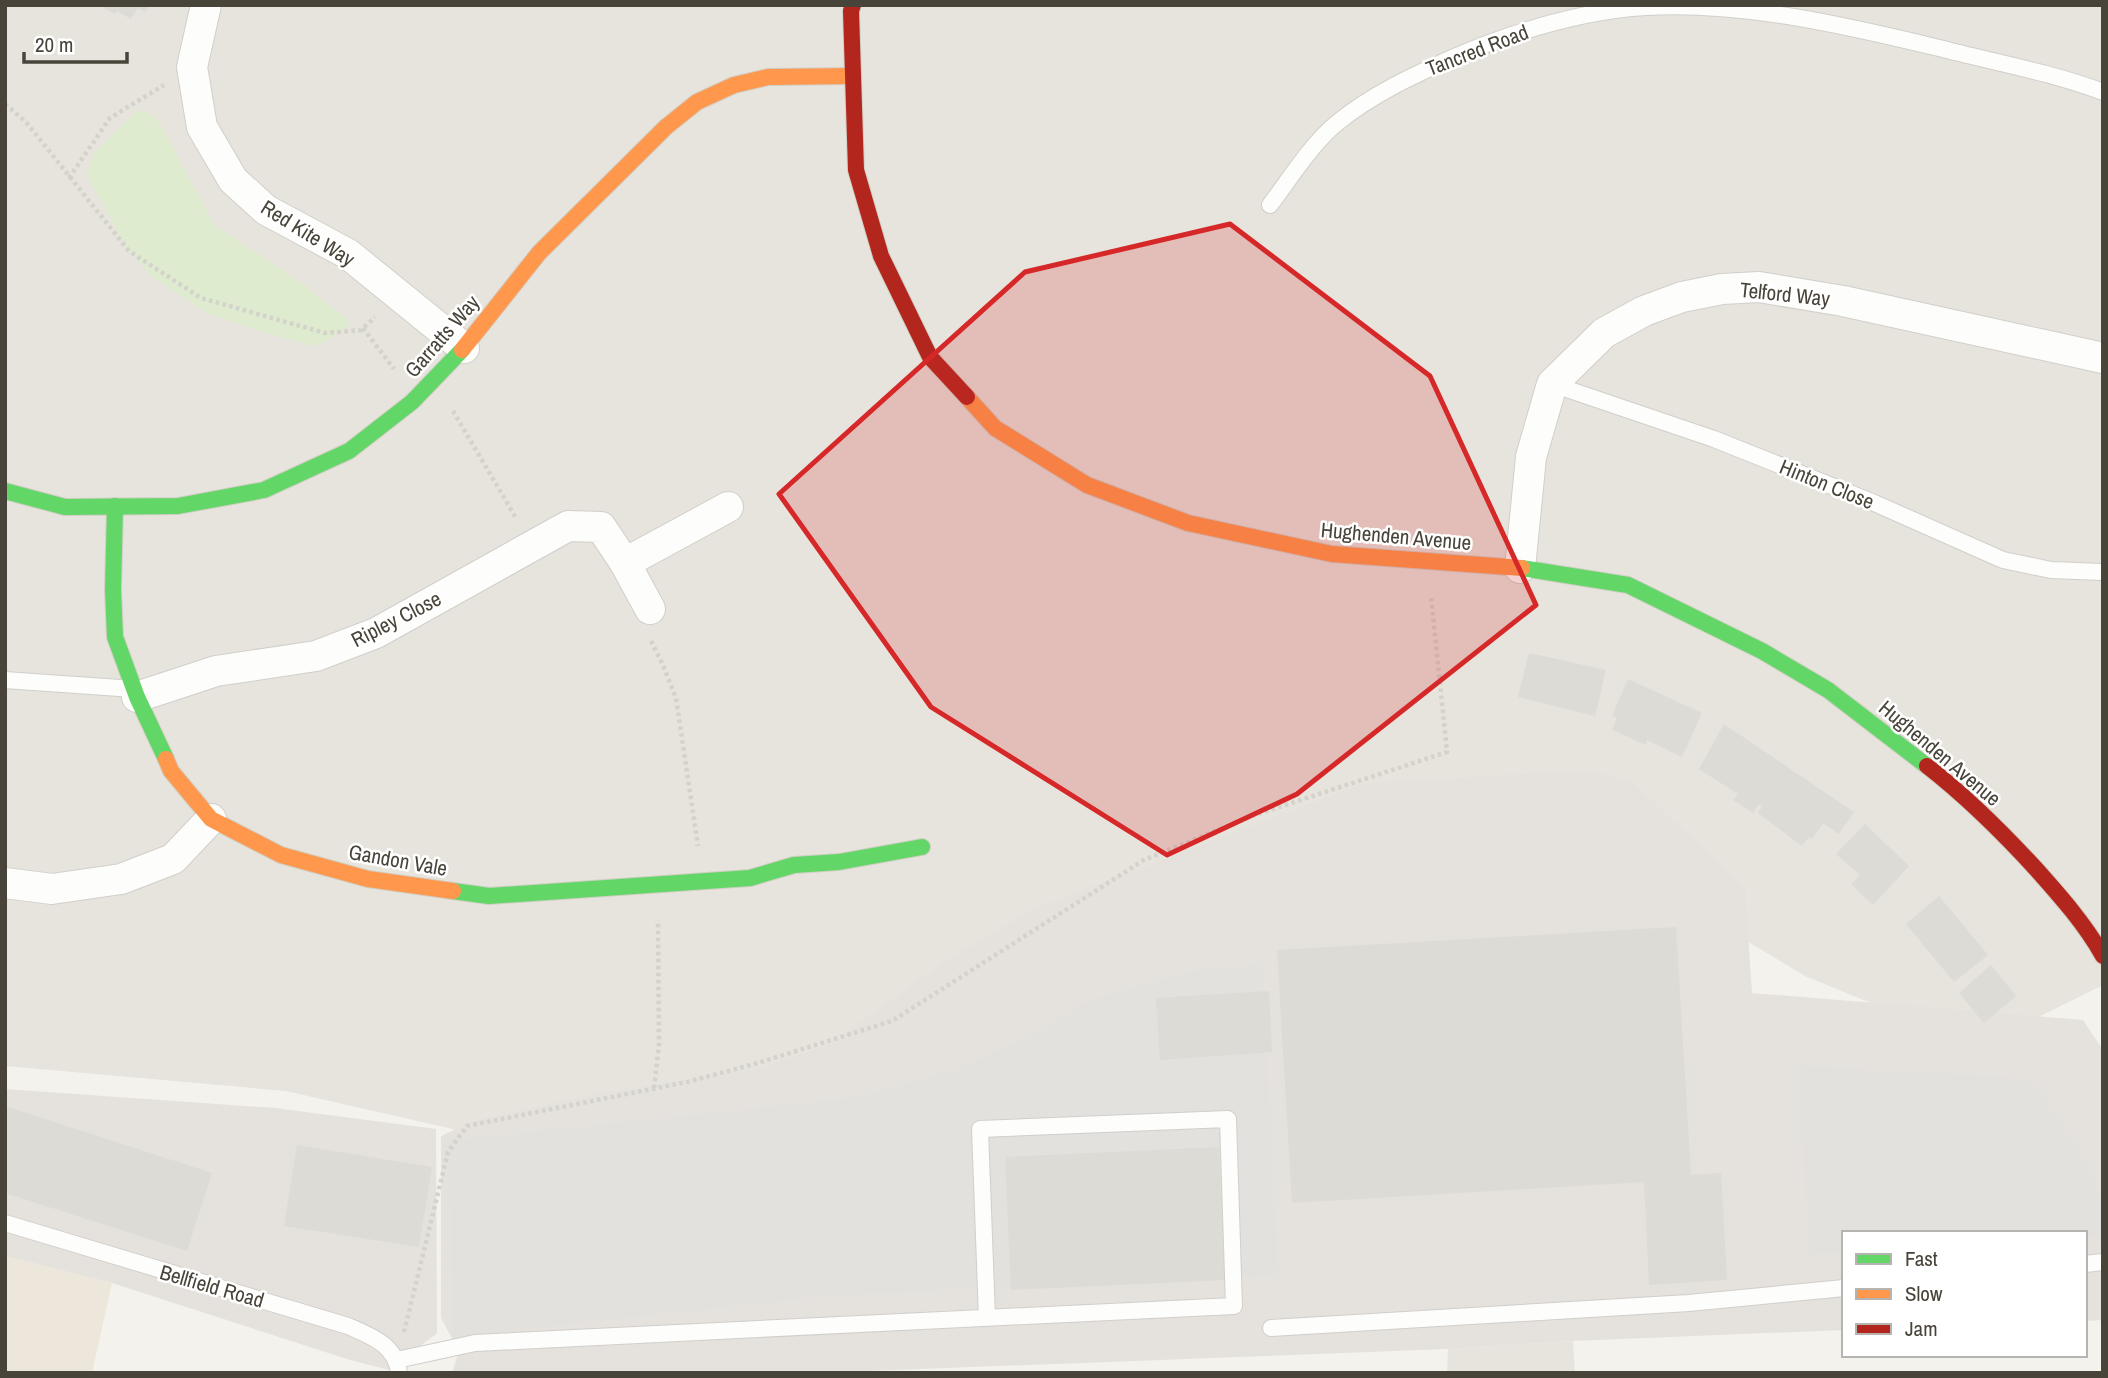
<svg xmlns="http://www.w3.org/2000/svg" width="2108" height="1378" viewBox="0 0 2108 1378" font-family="'Archivo Narrow',sans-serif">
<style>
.residential{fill:#e6e4dc}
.commercial{fill:#ede7db}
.industrial{fill:#e5e2dd}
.green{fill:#deebcf}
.parking{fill:#e2e1dd}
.building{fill:#dcdbd6}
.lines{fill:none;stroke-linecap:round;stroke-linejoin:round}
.lane-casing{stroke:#d1cfcb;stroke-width:18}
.street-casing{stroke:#d1cfcb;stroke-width:32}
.fast-casing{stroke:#d1cfc5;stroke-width:18}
.slow-casing{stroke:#d1cfc5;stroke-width:18}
.jam-casing{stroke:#d1cfc5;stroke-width:18}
.path{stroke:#d3d2cb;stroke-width:4.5;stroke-dasharray:3.5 3.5;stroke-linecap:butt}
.lane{stroke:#fdfdfc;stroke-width:16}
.street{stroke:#fdfdfc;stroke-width:30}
.fast{stroke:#63d668;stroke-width:16}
.slow{stroke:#ff974d;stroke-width:16}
.jam{stroke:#b3261e;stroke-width:16}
.marked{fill:#d62828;fill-opacity:0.2;stroke:#d62828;stroke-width:5;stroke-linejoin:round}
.labels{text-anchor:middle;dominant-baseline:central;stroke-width:5;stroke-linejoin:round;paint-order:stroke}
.street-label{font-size:21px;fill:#494439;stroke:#fff}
</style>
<rect width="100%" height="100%" fill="#f3f2ed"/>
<!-- residential -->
<g class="residential">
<polygon points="5,5 2103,5 2103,985 1978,1047 1805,976 1518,804 957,1037 470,1133 286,1091 5,1066"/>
<polygon points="1573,1341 1575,1373 1447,1373 1448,1349"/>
</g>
<!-- commercial -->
<polygon class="commercial" points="5,1256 112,1283 92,1373 5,1373"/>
<!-- industrial -->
<g class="industrial">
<polygon points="1587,770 1632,782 1745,888 1752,993 2083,1020 2103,1050 2103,1320 2085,1321 2085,1233 1844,1233 1844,1330 1573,1341 1448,1349 815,1373 452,1373 459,1351 441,1318 441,1137 445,1134 475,1121 590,1095 761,1068 834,1042 942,963 1031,910 1361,784"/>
<polygon points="5,1089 275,1108 436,1129 437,1333 389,1370 350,1360 112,1283 5,1256"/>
</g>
<!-- green -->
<polygon class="green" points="138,110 153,115 162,127 214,225 303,284 351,323 336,335 315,346 266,333 209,314 153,277 129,251 87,176 94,153"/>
<!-- parking -->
<g class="parking">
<polygon points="1262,964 1278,1275 833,1295 512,1330 454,1349 449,1141 855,1098 956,1070 1035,1034 1090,1000 1191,972"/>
<polygon points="1799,1066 2032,1079 2085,1159 2103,1204 2103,1236 2085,1237 2085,1233 1844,1233 1844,1252 1808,1254"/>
</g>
<!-- building -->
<g class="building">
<polygon points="98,5 150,5 146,12 138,8 131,19 117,11 115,14"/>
<polygon points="1529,653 1606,670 1595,716 1518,697"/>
<polygon points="1628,679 1702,713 1682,757 1647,740 1646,745 1612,730 1617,718 1612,716"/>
<polygon points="1724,724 1854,812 1839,834 1823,823 1812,839 1809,837 1802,846 1758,813 1762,806 1759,804 1753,813 1733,800 1738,794 1699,769"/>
<polygon points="1865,824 1909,866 1873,905 1851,884 1860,875 1836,854"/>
<polygon points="1939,896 1988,955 1954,982 1906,924"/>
<polygon points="1676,927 1691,1175 1721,1173 1727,1280 1649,1285 1644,1182 1292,1203 1277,950"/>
<polygon points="1991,965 2016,996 1984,1023 1959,993"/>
<polygon points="1269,991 1272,1052 1160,1060 1156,998"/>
<polygon points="5,1106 212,1173 187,1251 5,1193"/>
<polygon points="297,1145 432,1167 419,1247 284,1226"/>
<polygon points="1219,1147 1226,1280 1011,1290 1005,1157"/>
</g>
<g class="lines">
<defs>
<g id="lane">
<path d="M1270,205C1289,180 1313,142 1337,123C1371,95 1412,76 1452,58C1513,32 1579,11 1646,7C1744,2 1844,25 1939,48C1993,62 2050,72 2103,92"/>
<polyline points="1552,384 1714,439 1872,502 2003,560 2051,570 2103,572"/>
<polyline points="5,680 134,689"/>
<path d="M5,1223L348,1326C371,1336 396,1345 399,1373"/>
<polyline points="2085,1264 2103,1262"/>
<polyline points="1271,1328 1689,1303 1844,1288"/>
<polyline points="397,1360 475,1343 942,1320 1234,1306 1228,1119 980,1129 987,1318"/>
</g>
<g id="street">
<polyline points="206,5 192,67 202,127 233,180 266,210 348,254 464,348"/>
<polyline points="625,563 728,507"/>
<polyline points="1520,568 1531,457 1552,384 1604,333 1644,311 1682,297 1722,289 1759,287 1843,301 2103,358"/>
<polyline points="137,697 216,671 316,656 376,633 568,526 601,527 625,563 650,609"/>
<polyline points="5,883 52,889 121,879 173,859 211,819"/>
</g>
<g id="fast">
<polyline points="5,491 65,507 178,506 264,490 349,451 412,402 462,350"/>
<polyline points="115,506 113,590 115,637 137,697 166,759"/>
<polyline points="1522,568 1628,585 1762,651 1828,690 1927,766"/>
<polyline points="453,891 489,896 750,878 794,865 839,862 922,847"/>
</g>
<g id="slow">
<polyline points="462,350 539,253 666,127 697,102 734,85 768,77 852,76"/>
<polyline points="967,397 995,428 1087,485 1188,523 1332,554 1522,568"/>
<polyline points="166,759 171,771 211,819 281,855 368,879 453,891"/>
</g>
<g id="jam">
<polyline points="853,5 851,11 856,170 881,256 930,357 967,397"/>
<path d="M1927,766C1967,797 2003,833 2037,870C2061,897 2085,924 2103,956"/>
</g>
</defs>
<!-- lane casing -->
<use href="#lane" class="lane-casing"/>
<!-- street casing -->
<use href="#street" class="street-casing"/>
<!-- fast casing -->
<use href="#fast" class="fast-casing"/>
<!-- slow casing -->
<use href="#slow" class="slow-casing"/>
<!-- jam casing -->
<use href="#jam" class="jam-casing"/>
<!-- path -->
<g class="path">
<polyline points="5,104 26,122 129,251 201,298 325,333 361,330 375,317"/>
<polyline points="69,178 110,118 164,85"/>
<polyline points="363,328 394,369"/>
<polyline points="453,411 516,518"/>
<polyline points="651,641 662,663 676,698 698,846"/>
<polyline points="654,1088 659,1045 658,920"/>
<polyline points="404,1332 448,1152 467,1126 687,1082 758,1063 892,1021 1144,860 1252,816 1447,752 1431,596"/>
</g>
<!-- lane -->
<use href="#lane" class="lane"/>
<!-- street -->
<use href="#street" class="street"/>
<!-- fast -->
<use href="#fast" class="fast"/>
<!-- slow -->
<use href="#slow" class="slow"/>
<!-- jam -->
<use href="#jam" class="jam"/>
</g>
<!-- marked area -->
<path class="marked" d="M1230,224L1430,376L1536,605L1297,794L1167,855L931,707L779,494L1025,272Z"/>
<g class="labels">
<!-- street labels -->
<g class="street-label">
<text transform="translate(1477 50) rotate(-21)">Tancred Road</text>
<text transform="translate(308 233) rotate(32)">Red Kite Way</text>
<text transform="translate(1785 294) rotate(6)">Telford Way</text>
<text transform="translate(442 336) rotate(-49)">Garratts Way</text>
<text transform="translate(1827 484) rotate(22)">Hinton Close</text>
<text transform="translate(1396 536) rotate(5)">Hughenden Avenue</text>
<text transform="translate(396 619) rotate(-27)">Ripley Close</text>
<text transform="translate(1940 753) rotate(40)">Hughenden Avenue</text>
<text transform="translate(398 860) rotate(10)">Gandon Vale</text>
<text transform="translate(212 1286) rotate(16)">Bellfield Road</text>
</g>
</g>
<!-- border -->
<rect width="2108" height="1378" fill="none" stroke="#494439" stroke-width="14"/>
<!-- legend -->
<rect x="1842" y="1231" width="245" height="126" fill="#ffffff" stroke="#b6b4b0" stroke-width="2"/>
<rect x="1856" y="1254" width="35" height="10" fill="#63d668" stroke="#b6b4b0" stroke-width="2"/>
<text x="1905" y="1266" font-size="21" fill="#494439">Fast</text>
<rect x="1856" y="1289" width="35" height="10" fill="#ff974d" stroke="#b6b4b0" stroke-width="2"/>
<text x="1905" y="1301" font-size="21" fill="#494439">Slow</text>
<rect x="1856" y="1324" width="35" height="10" fill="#b3261e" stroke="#b6b4b0" stroke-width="2"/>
<text x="1905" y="1336" font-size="21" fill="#494439">Jam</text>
<!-- scale -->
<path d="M24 52v10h103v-10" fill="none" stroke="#494439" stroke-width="3.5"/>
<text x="35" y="52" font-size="21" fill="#494439" stroke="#ffffff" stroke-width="5" paint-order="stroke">20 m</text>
</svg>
